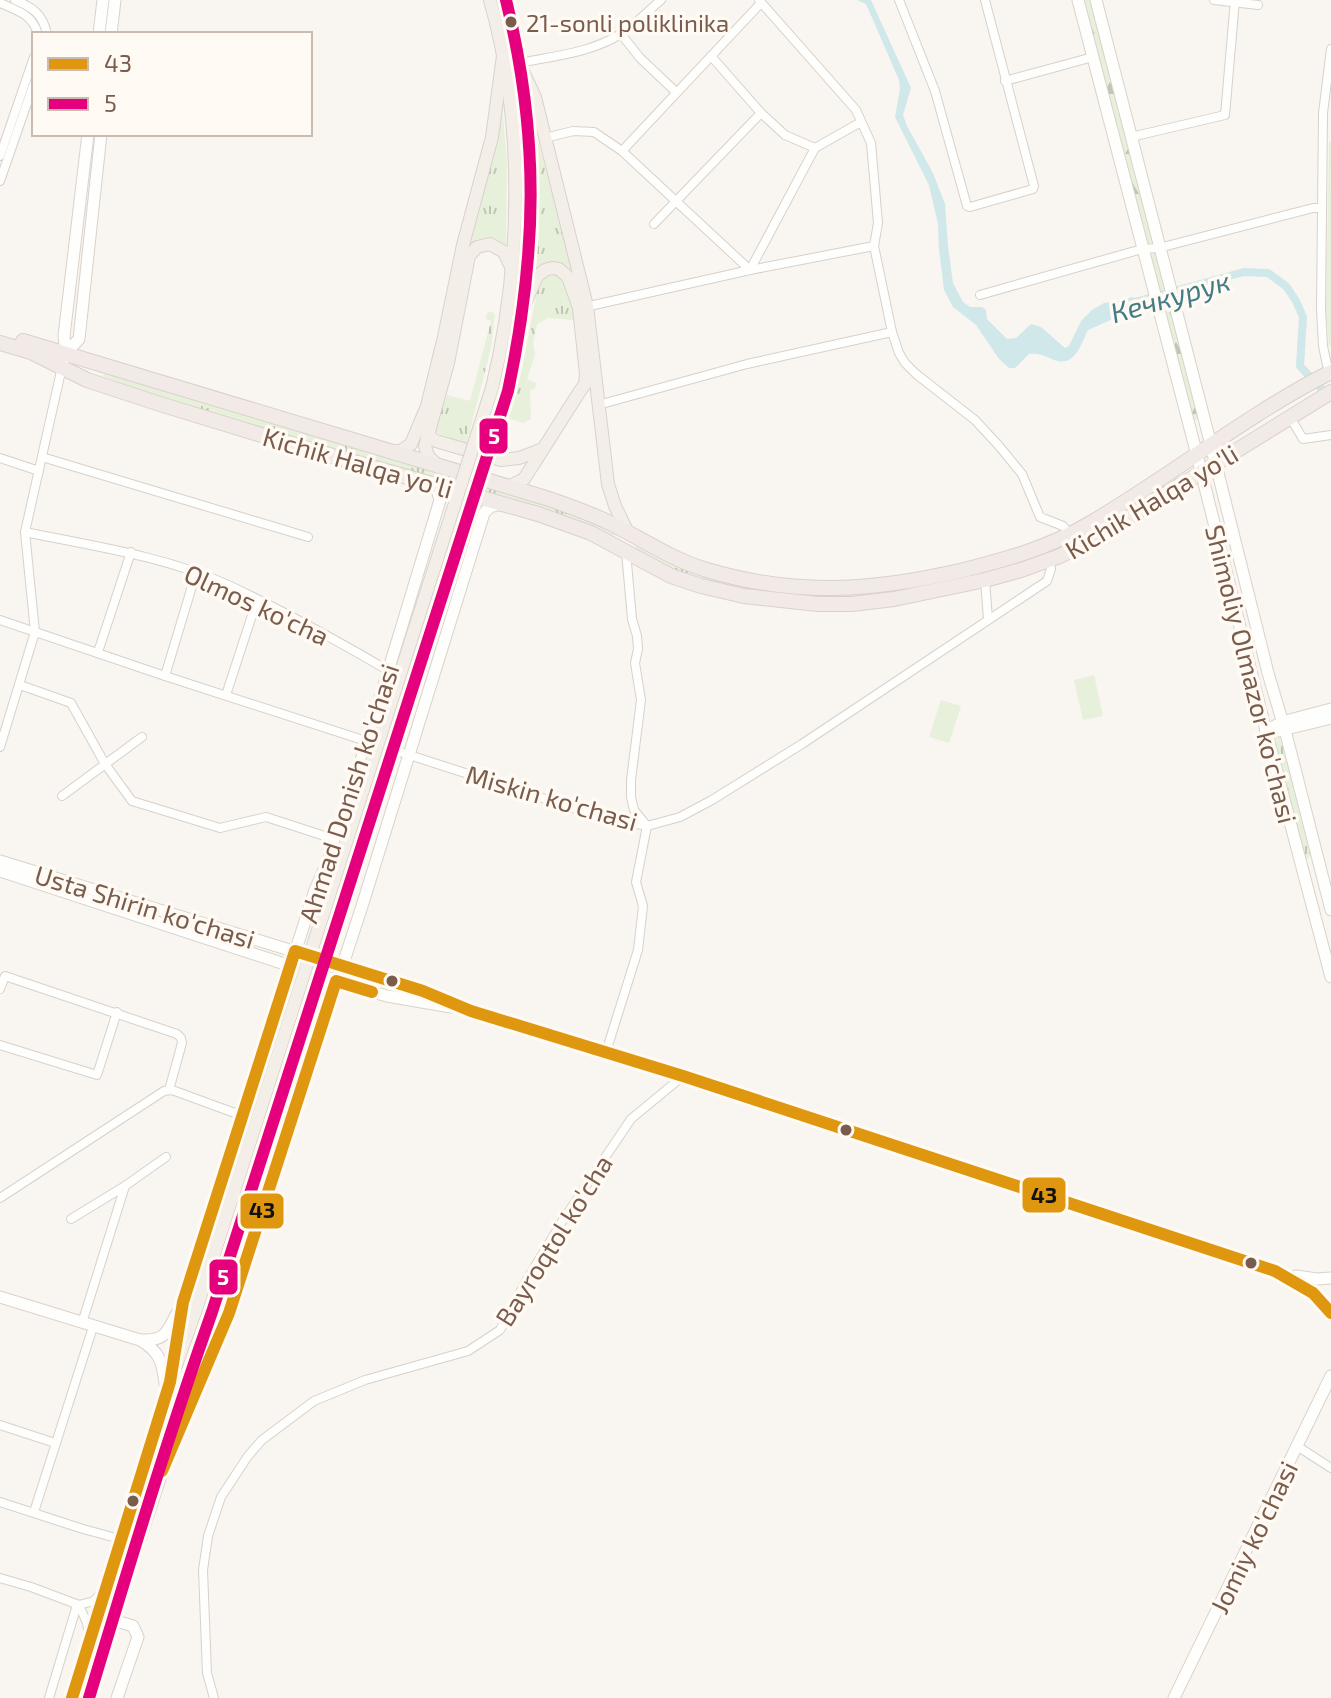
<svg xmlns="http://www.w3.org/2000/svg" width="1331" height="1698" viewBox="0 0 1331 1698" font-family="'Exo 2',sans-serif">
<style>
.grass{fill:url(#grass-tufts)}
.forest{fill:url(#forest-firs)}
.cemetery{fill:url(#cemetery-stones)}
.garden{fill:#e7f0db}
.water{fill:#d0e8ea}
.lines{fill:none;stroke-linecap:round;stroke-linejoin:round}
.canal{stroke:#d0e8ea;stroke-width:8}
.street-casing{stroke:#d7d1cb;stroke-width:10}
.secondary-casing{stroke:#d9d2cb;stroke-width:13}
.primary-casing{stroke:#dad1cc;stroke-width:14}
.highway-casing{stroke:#dad1cc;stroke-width:16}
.street{stroke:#fefefd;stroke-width:8}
.secondary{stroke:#fefefd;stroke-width:11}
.primary{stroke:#f3eee8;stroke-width:12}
.highway{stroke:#f2eae7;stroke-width:14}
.primary-bridge-casing{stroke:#dad1cc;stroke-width:14;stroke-linecap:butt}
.primary-bridge{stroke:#f3eee8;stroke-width:12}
.bus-1-casing{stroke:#fffaf3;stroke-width:18}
.bus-2-casing{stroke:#fffaf3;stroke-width:18}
.bus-1{stroke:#de970f;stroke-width:12}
.bus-2{stroke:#e5007d;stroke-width:12}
.bus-dot{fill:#7a5c4d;stroke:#fffaf3;stroke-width:3}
.labels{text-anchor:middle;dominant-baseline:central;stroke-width:7;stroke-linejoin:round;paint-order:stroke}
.bus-label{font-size:24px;fill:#7a5c4d;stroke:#fffaf3;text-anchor:start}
.street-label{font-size:26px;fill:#7a5c4d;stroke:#fffaf3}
.water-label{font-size:28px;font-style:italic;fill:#437c86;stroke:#fffaf3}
.line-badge{stroke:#fffaf3;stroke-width:3}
.badge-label{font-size:22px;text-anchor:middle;font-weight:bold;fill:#fff}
.pale-badge-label{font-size:22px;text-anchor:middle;font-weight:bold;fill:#111}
</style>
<defs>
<pattern id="grass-tufts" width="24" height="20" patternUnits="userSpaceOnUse" patternTransform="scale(2)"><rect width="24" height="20" fill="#e7f0db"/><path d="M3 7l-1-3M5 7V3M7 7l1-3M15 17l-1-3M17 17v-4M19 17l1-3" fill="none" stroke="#c0c6b4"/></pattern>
<pattern id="forest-firs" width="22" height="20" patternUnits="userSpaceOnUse" patternTransform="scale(2)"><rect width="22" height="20" fill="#e7f0db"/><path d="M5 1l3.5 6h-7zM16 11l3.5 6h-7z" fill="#c0c6b4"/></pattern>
<pattern id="cemetery-stones" width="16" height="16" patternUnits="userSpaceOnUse" patternTransform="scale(2)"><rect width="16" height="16" fill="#e7f0db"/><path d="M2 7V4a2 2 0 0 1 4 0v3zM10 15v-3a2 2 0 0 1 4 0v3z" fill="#c0c6b4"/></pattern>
</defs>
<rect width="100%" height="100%" fill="#f9f5f0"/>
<!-- grass -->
<g class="grass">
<path d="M502,104L507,164L506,246C490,237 486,233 469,246Z"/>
<path d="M537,138L574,274C562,260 550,258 536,270L539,229Z"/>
<path d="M555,275C572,283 572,303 575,320L547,318L537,325L533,342L535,355L527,379L536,383L535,389L530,390L531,419L523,423L505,417L522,369L538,286L545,277Z"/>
<polygon points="489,312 493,312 495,315 491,348 466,446 432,430 443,394 470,401 491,321 486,319 487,313"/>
<polygon points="106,370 587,518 616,532 616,535 610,536 132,388 103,376"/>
<path d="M1177,474L1180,479L1073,546L986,575L877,596L805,599L717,585L673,570L634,549L636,546C682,573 731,586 784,592L985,570Z"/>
<polygon points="1275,737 1279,737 1281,740 1311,855 1308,859 1304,857 1274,741"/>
</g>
<!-- forest -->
<g class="forest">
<polygon points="1084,0 1091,0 1154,242 1148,244"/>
<polygon points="1156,253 1199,419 1193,421 1150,255"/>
</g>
<!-- cemetery -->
<polygon class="cemetery" points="1329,142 1331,142 1331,347 1329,346 1326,309"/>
<!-- garden -->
<g class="garden">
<polygon points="1094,675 1103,716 1083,720 1074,680"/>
<polygon points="941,700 961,706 949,743 929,737"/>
</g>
<!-- water -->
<path class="water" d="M857,0H871L911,88L903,115L907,126L933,173L945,204L948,246L953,283L963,302L970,307H982L986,310L987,319L1007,339L1016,338L1031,324L1041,327L1065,348L1069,346L1081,321L1092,310L1104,303L1119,301L1132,297L1140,299L1134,306L1116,313L1113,319L1088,330C1081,344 1075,368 1054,360C1045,356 1040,353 1029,354L1015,368H1009L999,359L976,325L953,307L944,290L939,249L938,224L929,185L895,117L900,89L899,80L866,4Z"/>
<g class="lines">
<!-- canal -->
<polyline class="canal" points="1131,303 1244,272 1268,273 1286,286 1296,301 1303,317 1300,366 1329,397"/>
<defs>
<g id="street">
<path d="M15,0C32,7 43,14 47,34"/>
<polyline points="759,0 856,110 871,143 878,223 874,246 892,332 899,353 905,363 916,374 975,420 999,446 1022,474 1040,517 1063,526 1070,535"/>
<polyline points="899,0 935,91 967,206 970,207 1033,189 1034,186 985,0"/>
<polyline points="1214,0 1258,5"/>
<path d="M0,3C18,11 32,14 38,34"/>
<polyline points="621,34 640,58 676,92"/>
<polyline points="1331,49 1323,113 1321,309 1323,346 1327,365 1331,372"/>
<polyline points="711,56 761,113 785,135 815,148"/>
<path d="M519,63C554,56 592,53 622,33C636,24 648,11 661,0"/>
<polyline points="1005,81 1093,57"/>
<polyline points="1131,137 1225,115 1235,0"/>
<polyline points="545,138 573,131 594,132 622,151 750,270 815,148 861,122"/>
<polyline points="622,151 761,3"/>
<polyline points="0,156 34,57"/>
<polyline points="0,181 34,83"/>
<polyline points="654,224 761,113"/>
<polyline points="980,295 1142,249 1159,248 1313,208 1322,208"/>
<polyline points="585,307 750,270 874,246"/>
<polyline points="598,405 747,364 892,332"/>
<polyline points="1290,417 1303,439 1331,435"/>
<polyline points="42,457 308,537"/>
<polyline points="0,458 39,471"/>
<path d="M25,532C93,546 163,556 226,584C282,610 336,640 389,671"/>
<polyline points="985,580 988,619"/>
<polyline points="0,620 165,676 601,817 647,826 680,817 712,800 802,744 1047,581 1051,569 1049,560"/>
<polyline points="98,652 131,552"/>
<polyline points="165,676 196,573"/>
<polyline points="20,685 71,703 105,764 132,801 220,828 266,817 337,840"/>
<polyline points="226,695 257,600"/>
<polyline points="0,747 35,632 25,532 62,367"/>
<polyline points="62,796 142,737"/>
<polyline points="0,989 5,976 177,1034 181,1038 182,1043 169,1090"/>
<polyline points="0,1045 97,1075 117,1012"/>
<polyline points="606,1052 638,950 643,906 636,882 647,826 634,810 631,797 631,780 641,700 635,663 638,649 637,636 632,619 626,552"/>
<polyline points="0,1198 164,1091 172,1090 243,1116"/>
<polyline points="71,1219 125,1186 166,1157"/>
<polyline points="82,1323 125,1186"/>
<polyline points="0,1425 55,1443"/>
<polyline points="1297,1446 1331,1468"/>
<polyline points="0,1502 83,1529 120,1539"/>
<polyline points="34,1512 93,1327"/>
<polyline points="0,1578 31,1587 79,1605 94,1601 102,1592"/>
<polyline points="79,1605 87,1623 89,1634"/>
<polyline points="49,1698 77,1605"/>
<polyline points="214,1698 207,1673 203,1570 208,1536 221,1497 248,1456 262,1440 314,1401 365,1380 468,1351 500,1330 525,1283 563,1220 631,1119 683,1076"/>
</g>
<g id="secondary">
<polyline points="1078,0 1197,455 1266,731 1331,977"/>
<polyline points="1096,0 1211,445 1268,673 1285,730 1331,910"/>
<polyline points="99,34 103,0"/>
<polyline points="111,34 115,0"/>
<polyline points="66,353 79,339 101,134"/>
<polyline points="64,359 66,353 64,336 88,134"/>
<polyline points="1266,731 1282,722 1331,709"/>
<polyline points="1278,731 1331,718"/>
<path d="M0,861L423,991L471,1011L683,1076L1275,1271C1298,1282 1317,1290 1331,1313"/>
<polyline points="0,871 352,986 387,996 451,1007"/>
<polyline points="1296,1276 1317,1279 1331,1278"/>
<path d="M0,1297L140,1340C163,1353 163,1367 166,1391"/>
<polyline points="229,1313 363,903 484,513 490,507 501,504"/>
<path d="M141,1340C165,1341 167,1333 177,1313"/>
<polyline points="173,1362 183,1302 315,890 337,840 440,500 437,490 430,483"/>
<polyline points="113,1620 133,1626 138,1637 117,1698"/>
<polyline points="1174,1698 1331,1376"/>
</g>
<g id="primary">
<path d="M490,0C525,123 522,264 492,388"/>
<polyline points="519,63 535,97 587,306 608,484 615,506 628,533"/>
<path d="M504,392C538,266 539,127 505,0"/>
<polyline points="426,428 427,435 436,441 501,460 519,458 543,449"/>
<polyline points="392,451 401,451 411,444 427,406 444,337 463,245 492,137 503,56"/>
<polyline points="436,464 428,456 425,446 448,363 469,256 477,247 490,244 504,252 511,267"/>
<polyline points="510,486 524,479 580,391 585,384 586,374 579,308 568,277 559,269 552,268 545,270 537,276 526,301"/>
<polyline points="194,1393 229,1313"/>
<polyline points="72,1698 132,1500 170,1382 197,1307"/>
<polyline points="87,1698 166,1459 212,1311"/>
</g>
<g id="highway">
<path d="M23,341L546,498C569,506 593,514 614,525C645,541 673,560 707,570C797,597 874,591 964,570C1008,559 1050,547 1089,524C1171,476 1246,415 1331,372"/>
<polyline points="0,343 31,352 87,380 160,404 304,448 538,514 591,533 671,576 701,586 744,596 818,604 852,604 894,599 985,580 1021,570 1060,556 1097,537 1331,392"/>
</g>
</defs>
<!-- street casing -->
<use href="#street" class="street-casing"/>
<!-- secondary casing -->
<use href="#secondary" class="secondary-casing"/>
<!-- primary casing -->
<use href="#primary" class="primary-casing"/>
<!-- highway casing -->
<use href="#highway" class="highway-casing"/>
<!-- street -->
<use href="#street" class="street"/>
<!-- secondary -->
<use href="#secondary" class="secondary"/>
<!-- primary -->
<use href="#primary" class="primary"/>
<!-- highway -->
<use href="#highway" class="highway"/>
<defs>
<g id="primary-bridge">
<polyline points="197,1307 492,388"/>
<polyline points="212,1311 504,392"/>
</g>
</defs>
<!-- primary-bridge casing -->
<use href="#primary-bridge" class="primary-bridge-casing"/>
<!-- primary-bridge -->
<use href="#primary-bridge" class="primary-bridge"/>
<defs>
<g id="bus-1">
<polyline points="162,1471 229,1313 336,981 372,992"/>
<polyline points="72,1698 170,1382 183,1302 295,951 423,991 471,1011 683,1076 1275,1271 1313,1293 1331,1313"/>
</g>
<path id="bus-2" d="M89,1698C128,1569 167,1439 212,1312L508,391C537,254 540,137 506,0"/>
</defs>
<!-- bus-1 casing -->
<use href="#bus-1" class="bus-1-casing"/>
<!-- bus-2 casing -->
<use href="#bus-2" class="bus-2-casing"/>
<!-- bus-1 -->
<use href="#bus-1" class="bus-1"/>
<!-- bus-2 -->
<use href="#bus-2" class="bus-2"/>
</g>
<!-- markers -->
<g class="bus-dot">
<circle cx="511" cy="22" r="7"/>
<circle cx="392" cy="981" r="7"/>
<circle cx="846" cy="1130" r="7"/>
<circle cx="1251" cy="1263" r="7"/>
<circle cx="133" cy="1501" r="7"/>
</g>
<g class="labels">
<!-- bus labels -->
<g class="bus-label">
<text x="526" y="22">21-sonli poliklinika</text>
</g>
<!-- street labels -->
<g class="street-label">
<text transform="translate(358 462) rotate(16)">Kichik Halqa yo'li</text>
<text transform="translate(1151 501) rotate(-31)">Kichik Halqa yo'li</text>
<text transform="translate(257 604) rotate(25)">Olmos ko'cha</text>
<text transform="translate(1252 674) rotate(76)">Shimoliy Olmazor ko'chasi</text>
<text transform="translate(348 793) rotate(-72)">Ahmad Donish ko'chasi</text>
<text transform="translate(552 797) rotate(16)">Miskin ko'chasi</text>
<text transform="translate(145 906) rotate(17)">Usta Shirin ko'chasi</text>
<text transform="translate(553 1240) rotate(-58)">Bayroqtol ko'cha</text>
<text transform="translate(1253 1537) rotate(-64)">Jomiy ko'chasi</text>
</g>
<!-- water labels -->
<g class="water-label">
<text transform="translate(1170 296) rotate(-16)">Кечкурук</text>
</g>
</g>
<g class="line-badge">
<rect x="478" y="417" width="31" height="38" rx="8" fill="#e5007d"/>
<rect x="1021" y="1176" width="46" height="38" rx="8" fill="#de970f"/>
<rect x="239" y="1192" width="46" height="38" rx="8" fill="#de970f"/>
<rect x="208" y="1258" width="31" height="38" rx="8" fill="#e5007d"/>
</g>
<g class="badge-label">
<text x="494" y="444">5</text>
<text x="223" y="1285">5</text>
</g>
<g class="pale-badge-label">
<text x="1044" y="1203">43</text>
<text x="262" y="1218">43</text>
</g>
<!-- legend -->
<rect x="32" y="32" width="280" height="104" fill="#fffaf3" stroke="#cabbb1" stroke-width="2"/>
<rect x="48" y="58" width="40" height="12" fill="#de970f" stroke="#cabbb1" stroke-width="2"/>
<text x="104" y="72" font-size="24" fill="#7a5c4d">43</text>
<rect x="48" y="98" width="40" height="12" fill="#e5007d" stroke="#cabbb1" stroke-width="2"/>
<text x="104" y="112" font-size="24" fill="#7a5c4d">5</text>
</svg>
